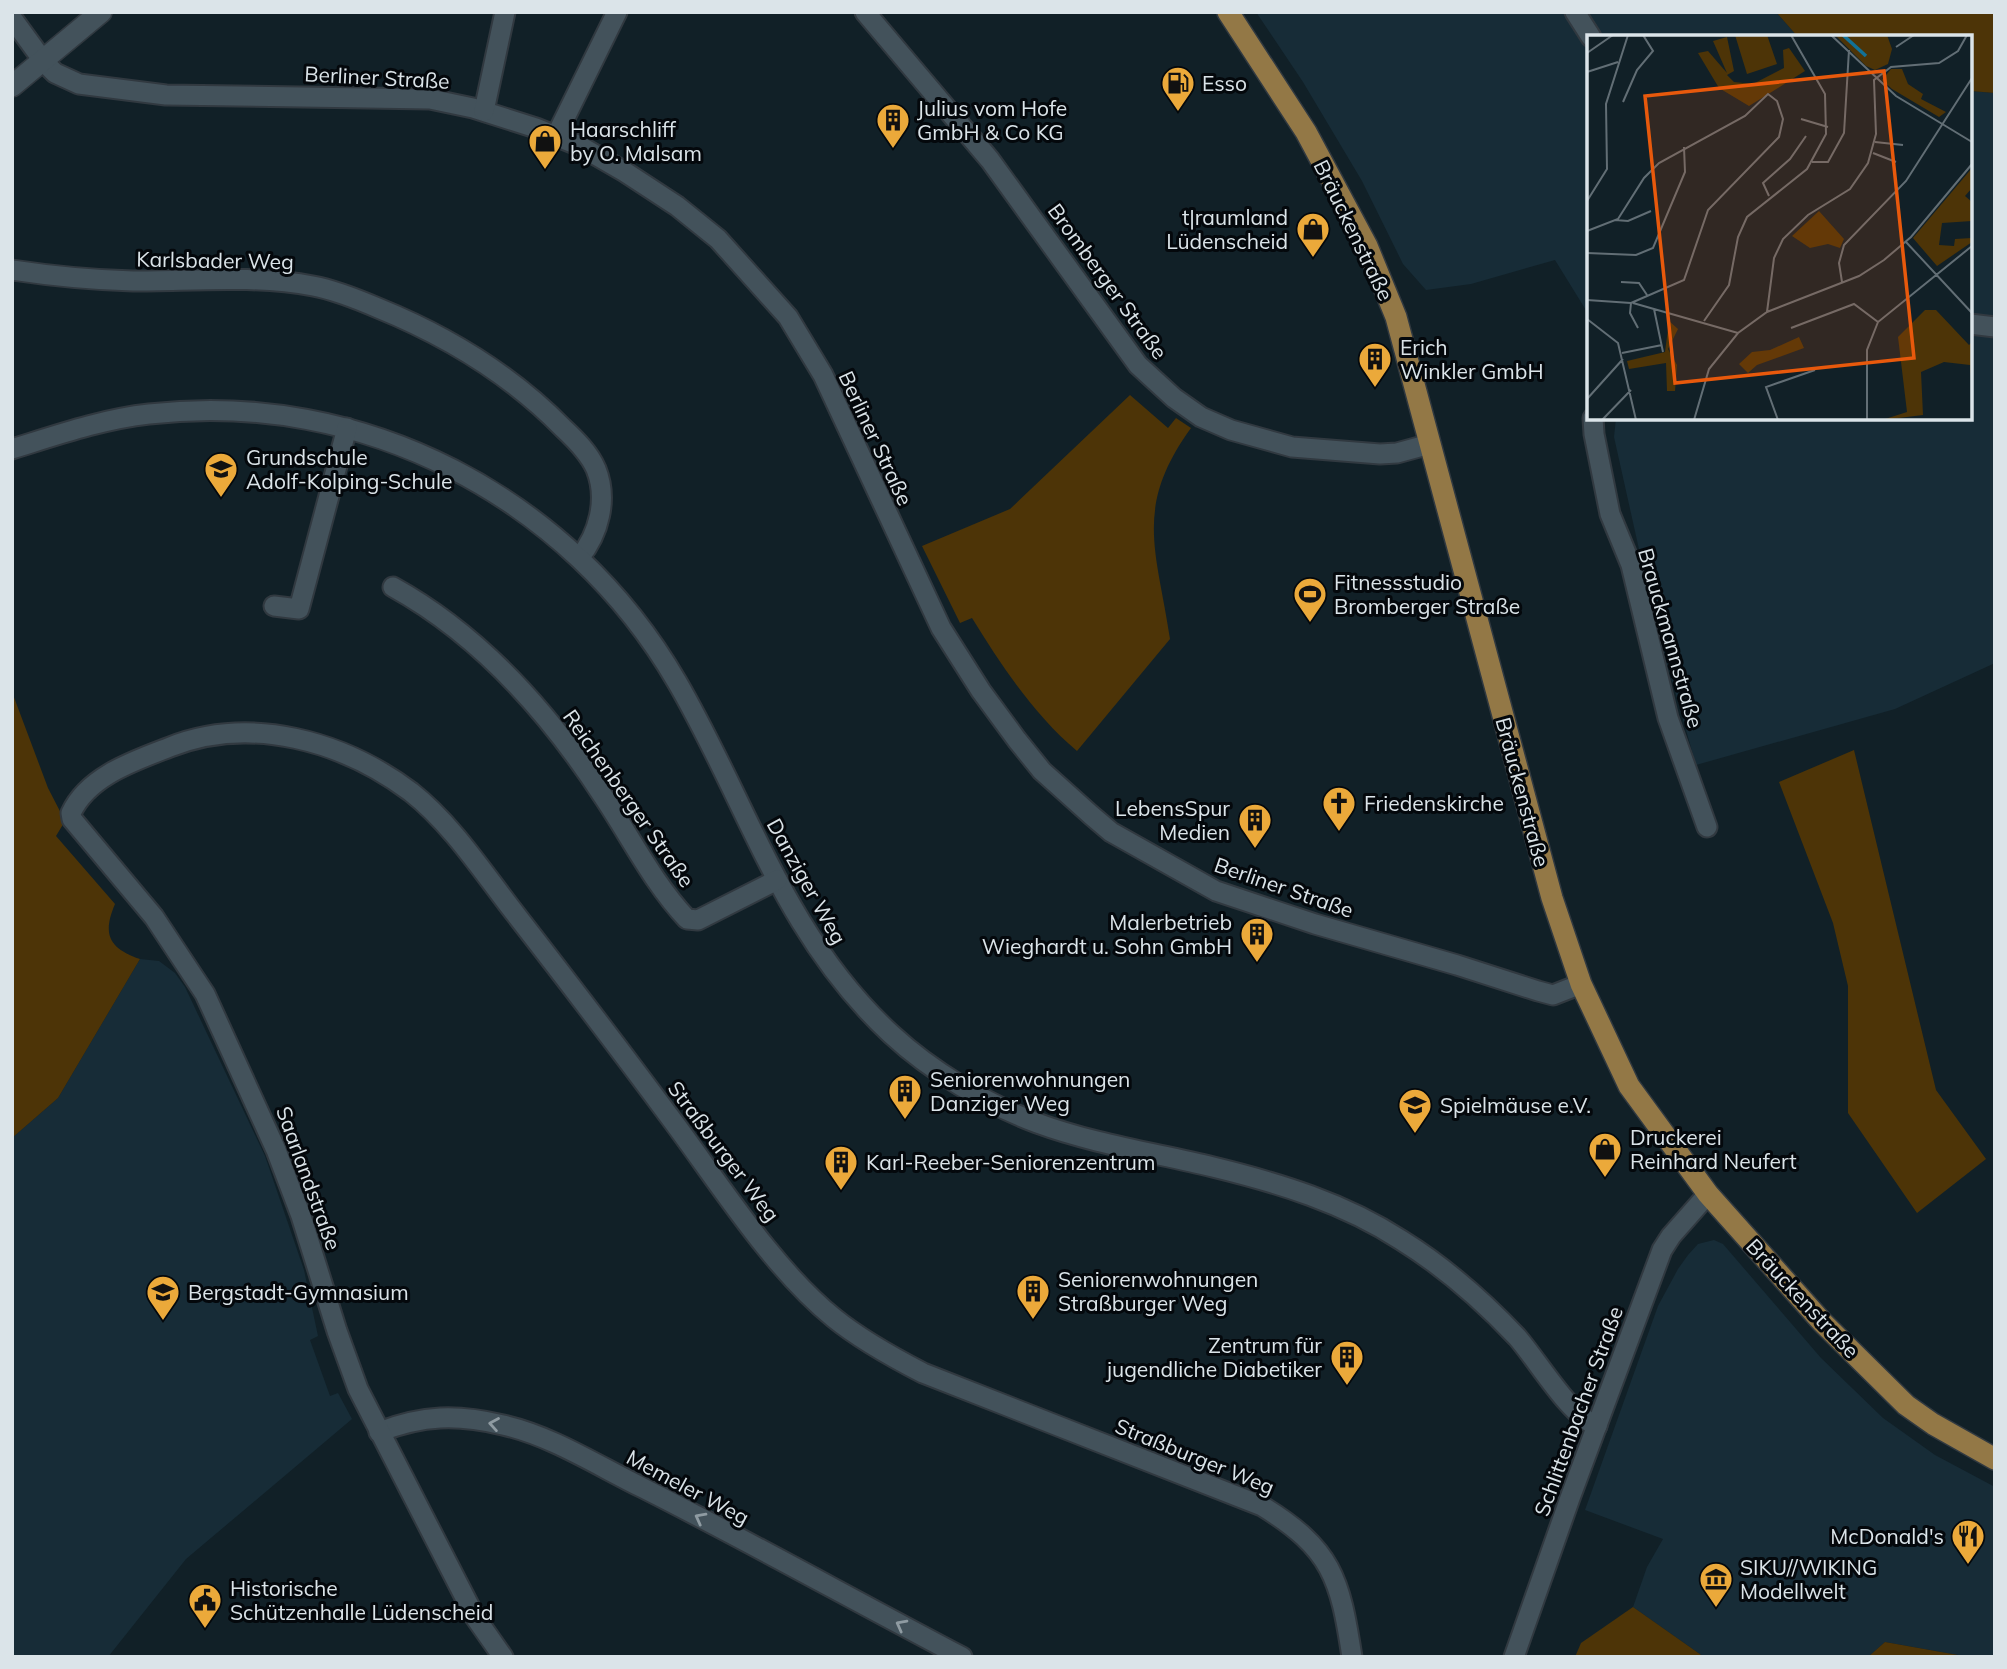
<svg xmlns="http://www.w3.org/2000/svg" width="2007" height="1669" viewBox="0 0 2007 1669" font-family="Mulish,sans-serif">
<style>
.built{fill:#172c37}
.green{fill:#4d3407}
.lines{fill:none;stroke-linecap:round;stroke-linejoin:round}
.minor-casing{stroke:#313940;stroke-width:23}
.tertiary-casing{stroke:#313940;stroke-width:24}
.primary-casing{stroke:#313940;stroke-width:24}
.minor{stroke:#43525b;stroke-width:19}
.tertiary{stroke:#43525b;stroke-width:21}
.primary{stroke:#937846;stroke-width:21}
.oneway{stroke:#8f9ba2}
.labels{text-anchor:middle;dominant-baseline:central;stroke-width:6;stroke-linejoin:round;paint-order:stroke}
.street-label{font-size:21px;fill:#dbe4e9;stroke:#04080c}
.poi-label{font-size:21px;fill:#dbe4e9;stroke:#04080c;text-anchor:start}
.inset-river{fill:none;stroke:#127197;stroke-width:3.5}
.inset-road{fill:none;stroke:#626e75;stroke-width:2}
.view{fill:#e8590c;fill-opacity:0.15;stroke:#e8590c;stroke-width:3.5}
.inset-edge{fill:none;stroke:#dbe4e9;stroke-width:3.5}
</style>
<rect width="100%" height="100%" fill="#112027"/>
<!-- built -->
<g class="built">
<polygon points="1256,12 1776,12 1798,37 1589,37 1589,315 1555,260 1471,284 1426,290 1403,264 1362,181 1303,82"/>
<polygon points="1970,91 1995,93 1995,663 1895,709 1696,765 1655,621 1614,437 1616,418 1970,418"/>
<polygon points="140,959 159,961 175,973 185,987 265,1156 304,1270 318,1336 310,1340 330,1396 338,1393 352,1419 186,1559 108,1657 12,1657 12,1138 58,1098"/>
<polygon points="1714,1240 1723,1244 1821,1358 1883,1418 1935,1455 1995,1487 1995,1657 1969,1657 1885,1642 1868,1657 1704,1657 1633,1607 1647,1567 1663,1539 1585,1510 1658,1306 1678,1269 1688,1255 1698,1244"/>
</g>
<!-- green -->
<g class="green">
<polygon points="1776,12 1995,12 1995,93 1970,91 1970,37 1798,37"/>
<path d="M1130,395L1168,428L1176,418L1191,428C1133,508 1157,551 1170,639L1077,751C1034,715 1001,665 972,618L960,623L922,546L1010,509Z"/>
<path d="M12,692L48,788L65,821L56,836L115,904C102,935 109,948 140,959L58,1098L12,1138Z"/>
<polygon points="1854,750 1936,1090 1986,1159 1917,1213 1848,1113 1848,986 1833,923 1779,782"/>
<polygon points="1633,1607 1704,1657 1575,1657 1581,1643"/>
<polygon points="1885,1642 1969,1657 1868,1657"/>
</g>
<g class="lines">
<defs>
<g id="minor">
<polyline points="865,12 990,160 1138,365 1174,398 1201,417 1231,430 1292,447 1380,454 1397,453 1430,444"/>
<polyline points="1575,12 1591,37"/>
<polyline points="12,18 44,62 55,73 79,84 166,95 430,99 473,108 536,128 580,146 625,172 677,206 718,239 788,317 823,375 941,628 981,691 1017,740 1042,771 1091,815 1111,832 1216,891 1315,924 1457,965 1538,991 1553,995 1581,984"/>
<polyline points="484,111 505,12"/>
<polyline points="556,136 617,12"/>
<path d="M12,270C52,276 93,280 133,281C193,281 254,275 313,286C335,290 357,299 378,308C447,336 511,375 563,428C576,440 589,453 596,469C608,499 599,534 579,558"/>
<polyline points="1970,324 1995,327"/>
<polyline points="1593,418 1594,434 1610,514 1631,565 1668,718 1707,827"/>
<path d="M12,449C57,435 103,419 149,414C362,389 570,497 677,682C748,804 783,934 891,1034C932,1072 985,1103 1037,1123C1094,1144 1155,1153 1213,1167C1279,1183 1344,1203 1401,1240C1443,1266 1483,1301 1517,1337C1538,1361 1570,1416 1597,1426"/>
<path d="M393,587C480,635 549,713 603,796C630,836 653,883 687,919L698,920L777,880"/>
<polyline points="274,606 299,609 347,428"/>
<path d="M379,1432C423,1415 457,1414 503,1425C552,1436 598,1466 643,1488C750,1542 855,1601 962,1657"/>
<path d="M503,1657L475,1617L358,1389L337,1331L301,1216L276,1150L205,994L154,917L72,819L71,813C88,776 134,761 170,747C251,715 343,741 411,792C453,825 484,874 517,916C569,983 621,1051 672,1120C719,1183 773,1269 834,1318C861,1340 892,1357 923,1373L1262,1506C1332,1549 1340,1578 1352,1657"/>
<polyline points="1514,1657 1570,1498 1662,1250 1671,1236 1708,1194"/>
</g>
<polyline id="tertiary" points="12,86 101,12"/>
<polyline id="primary" points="1228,12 1306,132 1367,246 1396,317 1552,898 1581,984 1629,1086 1708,1194 1822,1322 1906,1405 1933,1424 1995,1459"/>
</defs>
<!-- minor casing -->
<use href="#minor" class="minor-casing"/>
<!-- tertiary casing -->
<use href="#tertiary" class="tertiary-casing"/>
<!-- primary casing -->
<use href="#primary" class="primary-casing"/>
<!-- minor -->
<use href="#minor" class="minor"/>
<!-- tertiary -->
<use href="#tertiary" class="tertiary"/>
<!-- primary -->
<use href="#primary" class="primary"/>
</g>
<!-- one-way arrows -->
<defs><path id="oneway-chevron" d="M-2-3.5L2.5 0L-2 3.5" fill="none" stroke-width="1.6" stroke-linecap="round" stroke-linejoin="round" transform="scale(1.75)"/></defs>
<g class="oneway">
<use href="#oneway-chevron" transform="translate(494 1424) rotate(-170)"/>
<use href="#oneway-chevron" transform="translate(700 1518) rotate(-152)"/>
<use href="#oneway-chevron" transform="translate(901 1625) rotate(-152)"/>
</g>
<!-- icons -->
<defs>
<symbol id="fuel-pin" viewBox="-11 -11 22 30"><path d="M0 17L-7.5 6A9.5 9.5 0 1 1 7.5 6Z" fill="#eba93a" stroke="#04080c"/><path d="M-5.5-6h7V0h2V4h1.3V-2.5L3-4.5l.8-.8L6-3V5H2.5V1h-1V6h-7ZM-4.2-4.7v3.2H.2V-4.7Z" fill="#111"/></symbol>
<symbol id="building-pin" viewBox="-11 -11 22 30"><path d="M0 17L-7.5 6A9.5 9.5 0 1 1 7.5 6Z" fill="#eba93a" stroke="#04080c"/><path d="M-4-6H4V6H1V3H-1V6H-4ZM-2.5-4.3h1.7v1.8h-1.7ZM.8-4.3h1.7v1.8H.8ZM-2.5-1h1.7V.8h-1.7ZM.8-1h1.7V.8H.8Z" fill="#111"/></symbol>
<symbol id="shop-pin" viewBox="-11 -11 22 30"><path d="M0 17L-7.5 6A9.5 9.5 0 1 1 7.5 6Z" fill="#eba93a" stroke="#04080c"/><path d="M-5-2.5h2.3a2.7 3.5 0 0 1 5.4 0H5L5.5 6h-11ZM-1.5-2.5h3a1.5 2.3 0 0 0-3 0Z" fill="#111"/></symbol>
<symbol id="school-pin" viewBox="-11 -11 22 30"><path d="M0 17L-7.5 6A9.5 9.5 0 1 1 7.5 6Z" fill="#eba93a" stroke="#04080c"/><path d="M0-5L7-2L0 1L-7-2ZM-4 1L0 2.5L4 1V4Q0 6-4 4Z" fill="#111"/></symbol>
<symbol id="stadium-pin" viewBox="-11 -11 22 30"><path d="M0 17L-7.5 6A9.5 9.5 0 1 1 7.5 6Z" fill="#eba93a" stroke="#04080c"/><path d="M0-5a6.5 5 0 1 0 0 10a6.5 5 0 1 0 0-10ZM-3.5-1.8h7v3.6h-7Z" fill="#111"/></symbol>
<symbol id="church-pin" viewBox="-11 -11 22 30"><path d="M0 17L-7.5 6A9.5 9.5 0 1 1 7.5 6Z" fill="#eba93a" stroke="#04080c"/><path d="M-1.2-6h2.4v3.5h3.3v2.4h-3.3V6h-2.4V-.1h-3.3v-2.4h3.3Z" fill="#111"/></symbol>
<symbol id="restaurant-pin" viewBox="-11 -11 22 30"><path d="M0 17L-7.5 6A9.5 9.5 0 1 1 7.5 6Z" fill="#eba93a" stroke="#04080c"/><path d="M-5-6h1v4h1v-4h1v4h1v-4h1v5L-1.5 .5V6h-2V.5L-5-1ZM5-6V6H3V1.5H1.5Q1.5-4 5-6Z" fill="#111"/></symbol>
<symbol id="museum-pin" viewBox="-11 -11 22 30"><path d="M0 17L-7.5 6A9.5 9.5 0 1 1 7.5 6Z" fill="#eba93a" stroke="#04080c"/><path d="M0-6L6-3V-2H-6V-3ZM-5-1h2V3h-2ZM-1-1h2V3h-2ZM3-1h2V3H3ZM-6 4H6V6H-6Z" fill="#111"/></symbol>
<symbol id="civic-pin" viewBox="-11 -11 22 30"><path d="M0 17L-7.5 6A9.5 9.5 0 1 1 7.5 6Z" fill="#eba93a" stroke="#04080c"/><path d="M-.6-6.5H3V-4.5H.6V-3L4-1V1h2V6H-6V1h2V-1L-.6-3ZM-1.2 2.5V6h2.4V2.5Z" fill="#111"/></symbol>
</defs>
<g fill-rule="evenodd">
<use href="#fuel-pin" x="1159" y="64" width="38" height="52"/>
<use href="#building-pin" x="874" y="101" width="38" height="52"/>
<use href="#shop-pin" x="526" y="122" width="38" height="52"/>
<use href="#shop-pin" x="1294" y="210" width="38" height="52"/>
<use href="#building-pin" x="1356" y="340" width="38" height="52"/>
<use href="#school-pin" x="202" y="450" width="38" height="52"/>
<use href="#stadium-pin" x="1291" y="575" width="38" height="52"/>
<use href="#church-pin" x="1320" y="784" width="38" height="52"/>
<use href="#building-pin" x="1236" y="801" width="38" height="52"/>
<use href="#building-pin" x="1238" y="915" width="38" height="52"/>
<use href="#building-pin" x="886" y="1072" width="38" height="52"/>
<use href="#school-pin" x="1396" y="1086" width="38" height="52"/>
<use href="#shop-pin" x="1586" y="1130" width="38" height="52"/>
<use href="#building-pin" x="822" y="1143" width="38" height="52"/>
<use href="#building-pin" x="1014" y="1272" width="38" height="52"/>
<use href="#school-pin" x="144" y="1273" width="38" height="52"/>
<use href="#building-pin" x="1328" y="1338" width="38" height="52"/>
<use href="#restaurant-pin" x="1949" y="1517" width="38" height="52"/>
<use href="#museum-pin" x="1697" y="1560" width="38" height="52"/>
<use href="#civic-pin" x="186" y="1581" width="38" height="52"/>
</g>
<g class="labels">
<!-- street labels -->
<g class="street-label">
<text transform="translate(377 77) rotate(3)">Berliner Straße</text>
<text transform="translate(1354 230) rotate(64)">Bräuckenstraße</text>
<text transform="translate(215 260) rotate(1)">Karlsbader Weg</text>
<text transform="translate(1108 281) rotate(54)">Bromberger Straße</text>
<text transform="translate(876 438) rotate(65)">Berliner Straße</text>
<text transform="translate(1671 638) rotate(74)">Brauckmannstraße</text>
<text transform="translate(1523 792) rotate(75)">Bräuckenstraße</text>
<text transform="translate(629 798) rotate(55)">Reichenberger Straße</text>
<text transform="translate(807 881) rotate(61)">Danziger Weg</text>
<text transform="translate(1284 887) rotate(19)">Berliner Straße</text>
<text transform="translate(724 1151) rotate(53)">Straßburger Weg</text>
<text transform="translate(309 1178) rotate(70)">Saarlandstraße</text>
<text transform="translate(1803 1298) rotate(47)">Bräuckenstraße</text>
<text transform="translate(1578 1411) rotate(-70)">Schlittenbacher Straße</text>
<text transform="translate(1195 1456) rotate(22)">Straßburger Weg</text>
<text transform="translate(688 1487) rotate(28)">Memeler Weg</text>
</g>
<!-- poi labels -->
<g class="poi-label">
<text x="1202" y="83">Esso</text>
<text x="917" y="108">Julius vom Hofe<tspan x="917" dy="24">GmbH &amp; Co KG</tspan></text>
<text x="570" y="129">Haarschliff<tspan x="570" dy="24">by O. Malsam</tspan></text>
<text x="1288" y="217" text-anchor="end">t|raumland<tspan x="1288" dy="24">Lüdenscheid</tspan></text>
<text x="1400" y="347">Erich<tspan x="1400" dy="24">Winkler GmbH</tspan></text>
<text x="246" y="457">Grundschule<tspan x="246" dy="24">Adolf-Kolping-Schule</tspan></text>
<text x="1334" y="582">Fitnessstudio<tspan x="1334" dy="24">Bromberger Straße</tspan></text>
<text x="1364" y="803">Friedenskirche</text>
<text x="1230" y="808" text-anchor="end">LebensSpur<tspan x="1230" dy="24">Medien</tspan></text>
<text x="1232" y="922" text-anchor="end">Malerbetrieb<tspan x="1232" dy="24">Wieghardt u. Sohn GmbH</tspan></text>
<text x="930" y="1079">Seniorenwohnungen<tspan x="930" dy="24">Danziger Weg</tspan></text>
<text x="1440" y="1105">Spielmäuse e.V.</text>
<text x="1630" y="1137">Druckerei<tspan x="1630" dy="24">Reinhard Neufert</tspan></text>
<text x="866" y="1162">Karl-Reeber-Seniorenzentrum</text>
<text x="1058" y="1279">Seniorenwohnungen<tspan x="1058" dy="24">Straßburger Weg</tspan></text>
<text x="188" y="1292">Bergstadt-Gymnasium</text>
<text x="1322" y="1345" text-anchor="end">Zentrum für<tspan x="1322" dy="24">jugendliche Diabetiker</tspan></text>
<text x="1944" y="1536" text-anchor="end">McDonald's</text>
<text x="1740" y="1567">SIKU//WIKING<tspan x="1740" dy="24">Modellwelt</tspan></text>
<text x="230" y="1588">Historische<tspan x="230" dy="24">Schützenhalle Lüdenscheid</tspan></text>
</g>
</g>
<!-- overview -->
<g transform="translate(1587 35)">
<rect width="385" height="385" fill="#112027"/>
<path d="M148,0H180L190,29L160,39ZM248,0H300L305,14L301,29L288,35L279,31ZM140,2L147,36L140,40L147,47L166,49L197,33L196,15L202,13L218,36L162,71L132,53L111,18L121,16L140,38L126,6ZM304,34H315L321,49L336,59L334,64L359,77L352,82L305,54L295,45ZM385,133V153L378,161L385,167V186L355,188L352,210L367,211L368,204L385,203V207L350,231L326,203ZM232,176L257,204L253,213L241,209L223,213L205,201ZM338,275H349L382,310L385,307V357L383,330L357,327L334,337L336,380L295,385L320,377L311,302ZM82,286L91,294L81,314L90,330L88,356H80L79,328L42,334L40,326L78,317ZM212,302L217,313L170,330L161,338L152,329L165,317L183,315Z" fill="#4d3407"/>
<path class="inset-river" d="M256,0L279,21"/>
<path class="inset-road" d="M244,0L309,61L385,107M309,12L327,0M0,18L26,0M0,37L31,27M36,67L50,35L66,16L56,0M214,84L241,92M288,107L316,110M286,118L309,127M225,127H241L257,98L262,15M182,161L176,148L203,124L219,101M0,166L20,134L19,69L41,0M28,185L41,186L64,176M0,196L31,184L57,143L72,128L158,81L181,59L190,66L196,84L192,102L121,175L97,245L44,268M319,207L385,278M0,218L49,220L66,213L98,137L97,112M34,247L52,248L60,260M255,247L252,228L257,210L319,146L385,43M0,265L44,268M44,268L43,278L51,293M46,268L151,298M67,274L76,317M180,277L187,223L196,204L221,180L263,154L281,128L289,99L287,45L304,32L352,28L371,16L380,0M0,284L31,308L49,385M117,286L142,250L151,202L160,182L220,134L239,99L238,59L204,0M204,293L267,269L291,287M35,318L75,310M0,364L36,324M15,385L44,355M107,385L122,334L151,298L180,277L272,241L297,225L324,202L385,129M191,385L179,352L228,335M280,385V315L291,287L385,211"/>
<path class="view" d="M297,36L327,323L88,348L58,61Z"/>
<rect width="385" height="385" class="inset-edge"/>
</g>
<!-- border -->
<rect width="2007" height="1669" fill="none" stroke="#dbe4e9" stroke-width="28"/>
</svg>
